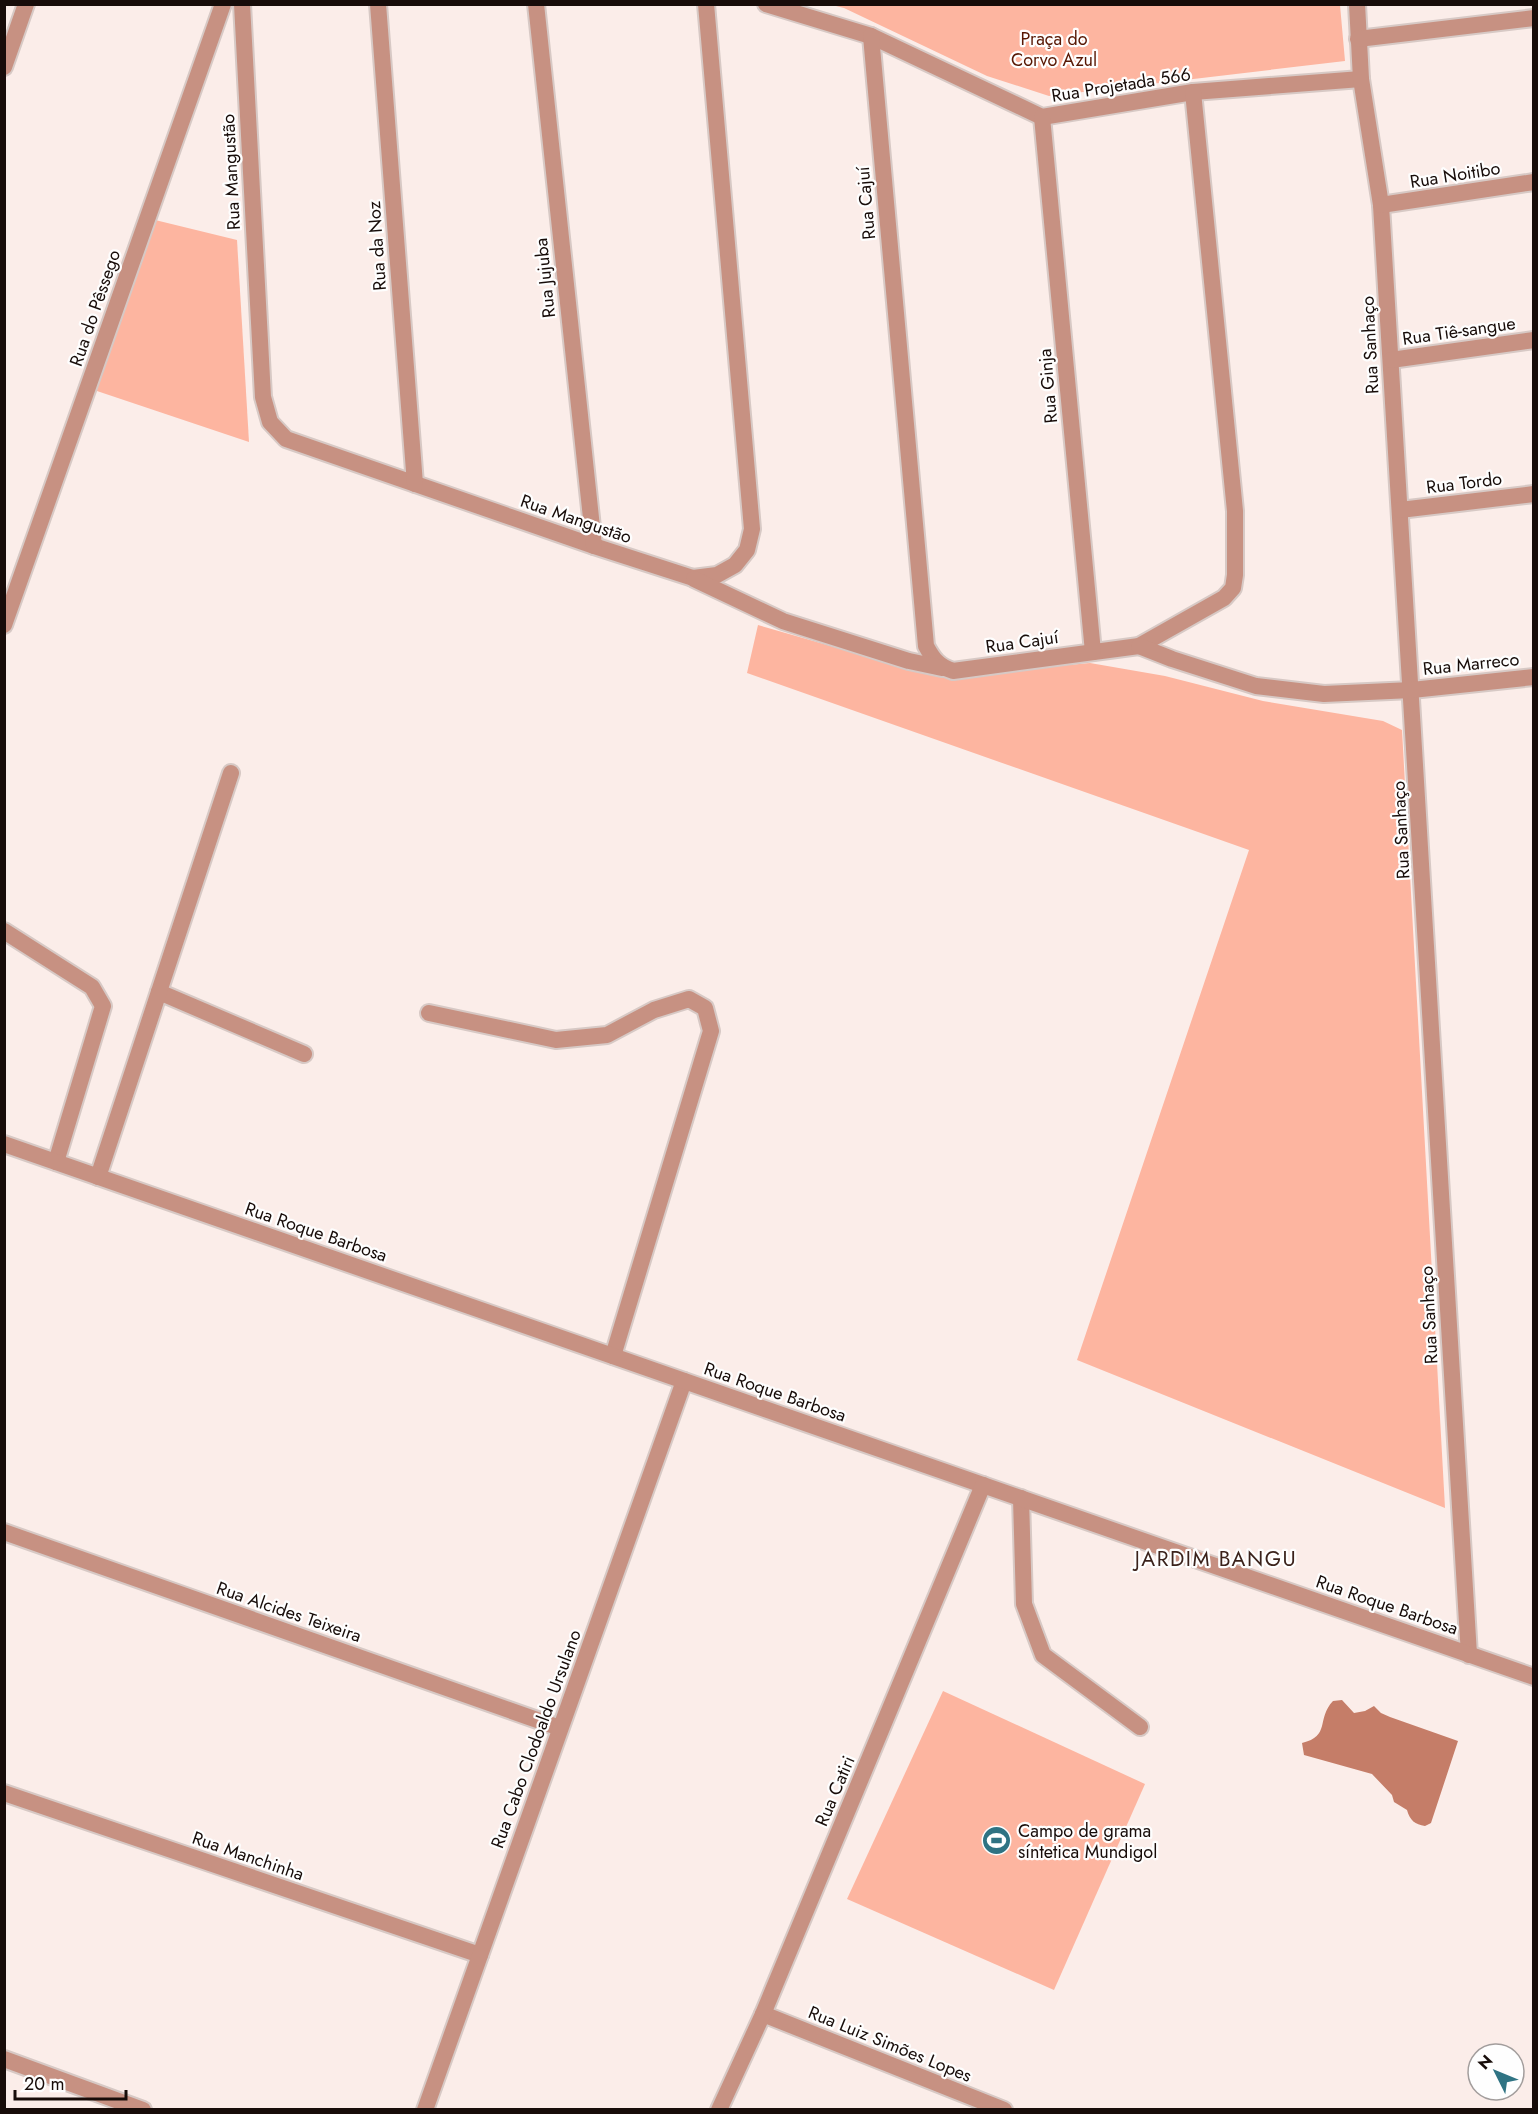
<svg xmlns="http://www.w3.org/2000/svg" width="1538" height="2114" viewBox="0 0 1538 2114" font-family="Jost,sans-serif">
<style>
.green{fill:#fdb5a0}
.water{fill:#c57d68}
.lines{fill:none;stroke-linecap:round;stroke-linejoin:round}
.service-casing{stroke:#d7c9c5;stroke-width:20}
.minor-casing{stroke:#d7c9c5;stroke-width:20}
.tertiary-casing{stroke:#d7c9c5;stroke-width:20}
.service{stroke:#c79182;stroke-width:16}
.minor{stroke:#c79182;stroke-width:16}
.tertiary{stroke:#c79182;stroke-width:16}
.labels{text-anchor:middle;dominant-baseline:central;stroke-width:4.5;stroke-linejoin:round;paint-order:stroke}
.park-label{font-size:18px;fill:#581703;stroke:#fefefe}
.street-label{font-size:18px;fill:#170c09;stroke:#fefefe}
.poi-label{font-size:18px;fill:#170c09;stroke:#fefefe;text-anchor:start}
.quarter-label{font-size:21px;letter-spacing:1.5px;fill:#3b221b;stroke:#fefefe}
</style>
<rect width="100%" height="100%" fill="#fbede9"/>
<!-- green -->
<g class="green">
<polygon points="832,5 1340,5 1345,61 1049,96 987,76 844,8"/>
<polygon points="151,219 237,240 249,442 91,389"/>
<polygon points="758,625 939,677 1090,663 1165,676 1263,701 1383,721 1402,730 1445,1508 1077,1360 1249,850 747,673"/>
<polygon points="943,1691 1145,1784 1054,1990 847,1899"/>
</g>
<!-- water -->
<path class="water" d="M1342,1700L1354,1713L1365,1711L1374,1706L1381,1713L1390,1717L1458,1741L1431,1823L1425,1826C1415,1824 1410,1821 1407,1810L1394,1802L1392,1795L1372,1774L1304,1755L1302,1743C1331,1736 1316,1719 1333,1701Z"/>
<g class="lines">
<defs>
<g id="service">
<polyline points="4,931 92,987 103,1006 56,1162"/>
<polyline points="159,992 304,1054"/>
<polyline points="429,1013 556,1040 607,1035 654,1010 689,999 705,1008 711,1031 613,1356"/>
<polyline points="98,1177 231,773"/>
<polyline points="1021,1498 1024,1604 1043,1655 1140,1727"/>
</g>
<g id="minor">
<polyline points="242,4 263,397 270,422 286,439 594,546 693,578 717,575 735,565 747,550 752,529 706,4"/>
<polyline points="378,4 415,484"/>
<polyline points="536,4 594,546"/>
<polyline points="766,4 871,36 1042,117 1193,92 1361,79"/>
<polyline points="1357,4 1361,79 1381,205 1469,1655"/>
<path d="M871,36L926,646C933,659 938,666 953,671L1139,646L1224,598L1233,588L1235,575V511L1193,92"/>
<polyline points="1358,39 1534,18"/>
<polyline points="4,67 26,4"/>
<polyline points="1042,117 1093,652"/>
<polyline points="1381,205 1534,182"/>
<polyline points="1391,360 1534,340"/>
<polyline points="1400,510 1534,494"/>
<polyline points="694,579 783,621 909,661 942,668"/>
<polyline points="4,625 223,4"/>
<polyline points="1139,646 1172,659 1256,686 1324,694 1412,690 1534,677"/>
<polyline points="4,1532 560,1728"/>
<polyline points="4,1793 480,1955"/>
<polyline points="763,2014 1004,2110"/>
<polyline points="4,2059 143,2110"/>
<polyline points="425,2110 684,1381"/>
</g>
<g id="tertiary">
<polyline points="4,1144 1534,1677"/>
<polyline points="719,2110 763,2014 983,1485"/>
</g>
</defs>
<!-- service casing -->
<use href="#service" class="service-casing"/>
<!-- minor casing -->
<use href="#minor" class="minor-casing"/>
<!-- tertiary casing -->
<use href="#tertiary" class="tertiary-casing"/>
<!-- service -->
<use href="#service" class="service"/>
<!-- minor -->
<use href="#minor" class="minor"/>
<!-- tertiary -->
<use href="#tertiary" class="tertiary"/>
</g>
<!-- icons -->
<defs>
<symbol id="stadium-disc" viewBox="-11 -11 22 22"><circle r="9.5" fill="#2f7383" stroke="#fefefe"/><path d="M0-5a6.5 5 0 1 0 0 10a6.5 5 0 1 0 0-10ZM-3.5-1.8h7v3.6h-7Z" fill="#fff"/></symbol>
</defs>
<g fill-rule="evenodd">
<use href="#stadium-disc" x="980" y="1824" width="33" height="33"/>
</g>
<g class="labels">
<!-- park labels -->
<g class="park-label">
<text x="1054" y="39">Praça do<tspan x="1054" dy="21">Corvo Azul</tspan></text>
</g>
<!-- street labels -->
<g class="street-label">
<text transform="translate(1121 85) rotate(-9)">Rua Projetada 566</text>
<text transform="translate(231 172) rotate(-93)">Rua Mangustão</text>
<text transform="translate(1455 175) rotate(-9)">Rua Noitibo</text>
<text transform="translate(866 203) rotate(-95)">Rua Cajuí</text>
<text transform="translate(377 246) rotate(-94)">Rua da Noz</text>
<text transform="translate(545 278) rotate(-96)">Rua Jujuba</text>
<text transform="translate(95 308) rotate(-71)">Rua do Pêssego</text>
<text transform="translate(1459 331) rotate(-8)">Rua Tiê-sangue</text>
<text transform="translate(1370 345) rotate(-93)">Rua Sanhaço</text>
<text transform="translate(1048 386) rotate(-95)">Rua Ginja</text>
<text transform="translate(1464 483) rotate(-7)">Rua Tordo</text>
<text transform="translate(576 519) rotate(19)">Rua Mangustão</text>
<text transform="translate(1022 642) rotate(-8)">Rua Cajuí</text>
<text transform="translate(1471 664) rotate(-6)">Rua Marreco</text>
<text transform="translate(1401 830) rotate(-93)">Rua Sanhaço</text>
<text transform="translate(316 1232) rotate(19)">Rua Roque Barbosa</text>
<text transform="translate(1429 1315) rotate(-93)">Rua Sanhaço</text>
<text transform="translate(775 1392) rotate(19)">Rua Roque Barbosa</text>
<text transform="translate(1387 1605) rotate(19)">Rua Roque Barbosa</text>
<text transform="translate(289 1612) rotate(19)">Rua Alcides Teixeira</text>
<text transform="translate(536 1739) rotate(-70)">Rua Cabo Clodoaldo Ursulano</text>
<text transform="translate(835 1791) rotate(-67)">Rua Catiri</text>
<text transform="translate(248 1856) rotate(19)">Rua Manchinha</text>
<text transform="translate(890 2044) rotate(22)">Rua Luiz Simões Lopes</text>
</g>
<!-- poi labels -->
<g class="poi-label">
<text x="1018" y="1831">Campo de grama<tspan x="1018" dy="21">síntetica Mundigol</tspan></text>
</g>
<!-- quarter labels -->
<g class="quarter-label">
<text x="1216" y="1559">JARDIM BANGU</text>
</g>
</g>
<!-- border -->
<rect width="1538" height="2114" fill="none" stroke="#170c09" stroke-width="12"/>
<!-- north arrow -->
<g transform="translate(1496 2072) rotate(313)"><circle r="28" fill="#fefefe" stroke="#a29d9c" stroke-width="1.5"/>
<path d="M0-4.5L10 22L0 15L-10 22Z" fill="#2f7383"/>
<text y="-9" font-size="16" font-weight="bold" text-anchor="middle" fill="#170c09">N</text>
</g>
<!-- scale -->
<path d="M15 2090v9h111v-9" fill="none" stroke="#170c09" stroke-width="3"/>
<text x="24" y="2090" font-size="18" fill="#170c09" stroke="#fefefe" stroke-width="4.5" paint-order="stroke">20 m</text>
</svg>
